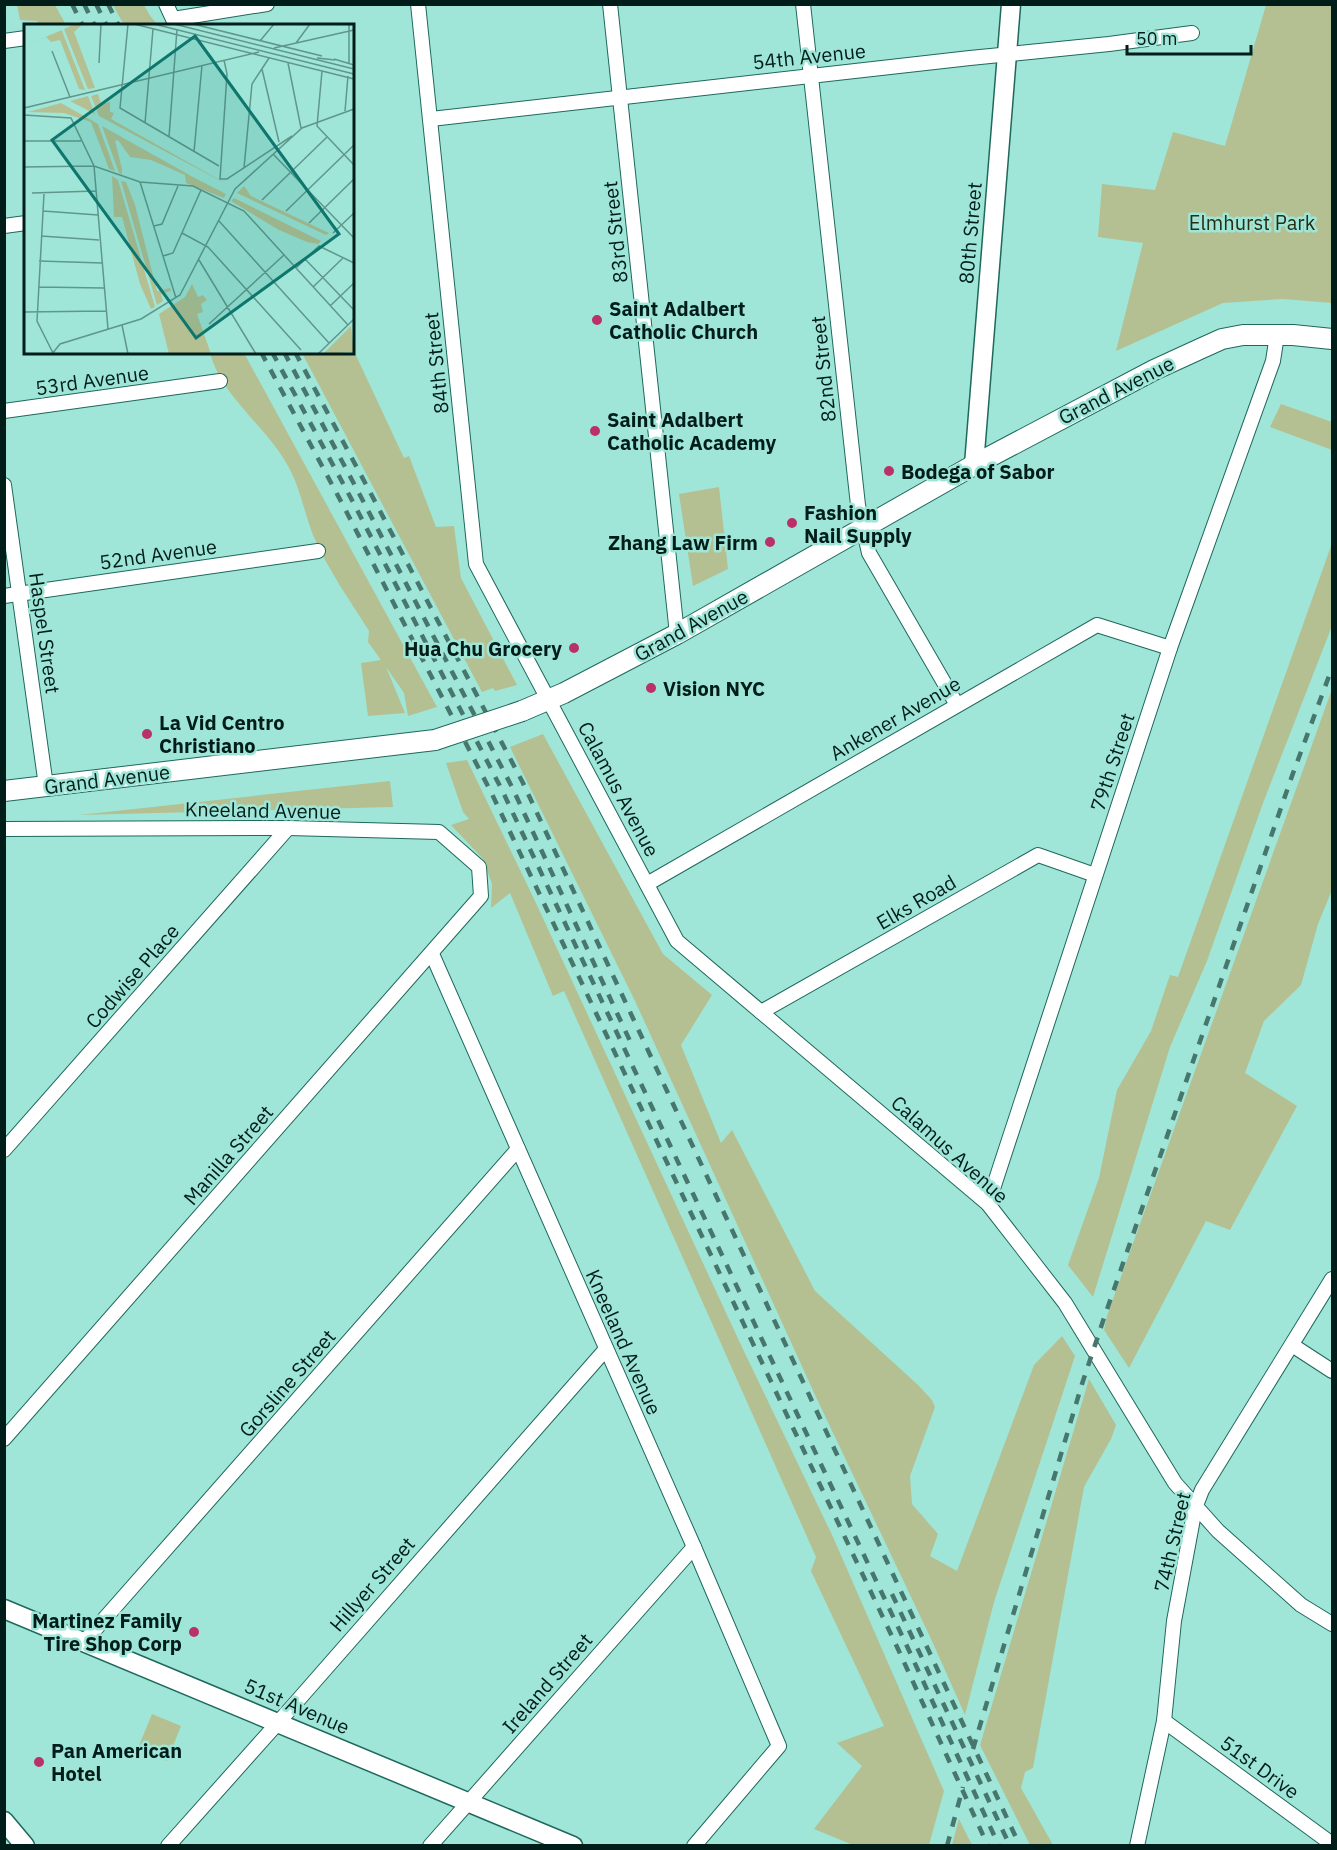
<svg xmlns="http://www.w3.org/2000/svg" width="1337" height="1850" viewBox="0 0 1337 1850" font-family="'IBM Plex Sans',sans-serif">
<style>
.green{fill:#b4c092}
.lines{fill:none;stroke-linecap:round;stroke-linejoin:round}
.minor-casing{stroke:#1e685c;stroke-width:16}
.tertiary-casing{stroke:#1e685c;stroke-width:21}
.secondary-casing{stroke:#1e685c;stroke-width:22}
.minor{stroke:#fff;stroke-width:14}
.tertiary{stroke:#fff;stroke-width:18}
.secondary{stroke:#fff;stroke-width:20}
.rail{stroke:#47766d;stroke-width:4.5;stroke-dasharray:10 10;stroke-linecap:butt}
.secondary-bridge-casing{stroke:#1e685c;stroke-width:22;stroke-linecap:butt}
.secondary-bridge{stroke:#fff;stroke-width:20}
.poi-dot{fill:#ba3069;stroke:#9fe6d8;stroke-width:2}
.labels{text-anchor:middle;dominant-baseline:central;stroke-width:5;stroke-linejoin:round;paint-order:stroke}
.street-label{font-size:20px;fill:#011d19;stroke:#9fe6d8}
.park-label{font-size:20px;fill:#272e11;stroke:#9fe6d8}
.poi-label{font-size:20px;font-weight:bold;fill:#011d19;stroke:#9fe6d8;text-anchor:start}
.inset-road{fill:none;stroke:#60968c;stroke-width:1.5}
.view{fill:#0f766e;fill-opacity:0.15;stroke:#0f766e;stroke-width:3}
.inset-edge{fill:none;stroke:#011d19;stroke-width:3}
</style>
<rect width="100%" height="100%" fill="#9fe6d8"/>
<!-- green -->
<g class="green">
<polygon points="17,5 55,5 66,25 40,25 37,21 20,20"/>
<polygon points="113,5 144,5 151,17 158,25 124,25"/>
<polygon points="1266,5 1332,5 1332,303 1283,299 1223,303 1116,351 1143,243 1098,237 1102,184 1155,190 1173,132 1225,146"/>
<polygon points="353,349 404,458 409,456 436,527 454,526 461,578 517,685 495,691 493,688 482,692 302,353 352,352"/>
<path d="M210,353H244L437,707L408,716L404,693L386,667L405,713L368,716L361,663L381,660L368,642L369,631C349,599 328,570 313,535C304,512 300,487 288,466C266,426 222,397 210,353Z"/>
<polygon points="1281,404 1332,422 1332,450 1270,427"/>
<polygon points="719,487 728,569 693,586 679,494"/>
<polygon points="1332,543 1332,626 1263,803 1207,961 1170,1047 1093,1297 1068,1265 1099,1178 1117,1090 1151,1031 1170,975 1178,977"/>
<polygon points="1332,689 1332,890 1318,924 1301,985 1264,1021 1245,1073 1297,1106 1230,1230 1206,1221 1129,1368 1104,1330 1107,1316"/>
<polygon points="543,734 663,954 712,995 681,1045 721,1143 732,1130 815,1291 918,1385 932,1400 935,1407 910,1476 912,1504 938,1534 930,1556 957,1571 1034,1365 1062,1336 1075,1356 994,1602 965,1715 932,1641 816,1397 635,1001 510,747"/>
<polygon points="467,760 535,901 741,1345 833,1537 944,1791 929,1845 853,1845 814,1829 862,1766 837,1743 884,1726 811,1571 816,1557 564,991 553,996 510,893 491,908 492,884 483,859 451,825 469,819 463,812 446,763"/>
<polygon points="390,781 393,807 79,815"/>
<polygon points="1089,1379 1116,1425 1111,1439 1084,1487 1033,1768 1025,1772 1021,1788 1053,1845 1030,1845 980,1745"/>
<polygon points="152,1714 181,1726 167,1761 138,1748"/>
<polygon points="959,1819 972,1845 952,1845"/>
</g>
<g class="lines">
<defs>
<g id="minor">
<polyline points="166,4 173,19 267,4"/>
<polyline points="418,4 476,564 677,941 988,1204 1065,1303 1175,1483 1218,1531 1301,1605 1332,1624"/>
<polyline points="610,4 677,634"/>
<polyline points="803,4 858,505 869,553 957,705"/>
<polyline points="4,41 26,38"/>
<polyline points="431,119 970,58 1109,44 1192,33"/>
<polyline points="4,226 26,223"/>
<polyline points="4,411 220,381"/>
<polyline points="4,485 46,786"/>
<polyline points="4,596 318,551"/>
<polyline points="4,829 288,828 439,832 479,867 481,896 4,1439"/>
<polyline points="647,884 1097,625 1170,648"/>
<polyline points="432,954 694,1547 779,1746 694,1846"/>
<polyline points="761,1012 1038,855 1095,875"/>
<polyline points="4,1150 288,828"/>
<polyline points="988,1204 1170,648 1273,361 1277,335"/>
<polyline points="1292,1345 1332,1371"/>
<polyline points="84,1642 518,1149"/>
<polyline points="1164,1721 1332,1844"/>
<polyline points="168,1846 292,1707 606,1349"/>
<polyline points="430,1846 694,1547"/>
<polyline points="1137,1846 1164,1721 1174,1621 1195,1508 1202,1490 1332,1279"/>
</g>
<g id="tertiary">
<polyline points="974,465 1011,4"/>
<polyline points="4,1609 573,1846"/>
<polyline points="4,1821 25,1846"/>
</g>
<g id="secondary">
<polyline points="522,711 564,693 677,634 974,465 1154,370 1202,348 1222,339 1243,335 1293,335 1332,339"/>
<polyline points="4,791 435,740"/>
</g>
</defs>
<!-- minor casing -->
<use href="#minor" class="minor-casing"/>
<!-- tertiary casing -->
<use href="#tertiary" class="tertiary-casing"/>
<!-- secondary casing -->
<use href="#secondary" class="secondary-casing"/>
<!-- minor -->
<use href="#minor" class="minor"/>
<!-- tertiary -->
<use href="#tertiary" class="tertiary"/>
<!-- secondary -->
<use href="#secondary" class="secondary"/>
<!-- rail -->
<g class="rail">
<polyline points="72,4 83,26"/>
<polyline points="84,4 95,26"/>
<polyline points="96,4 107,26"/>
<polyline points="108,4 119,26"/>
<polyline points="261,352 344,507 492,794 898,1649 988,1846"/>
<polyline points="272,352 353,502 502,790 906,1644 999,1846"/>
<polyline points="284,352 361,497 512,787 630,1041"/>
<polyline points="295,352 370,492 523,783 1020,1846"/>
<polyline points="892,1594 1010,1846"/>
<polyline points="973,1749 1082,1384 1103,1321 1292,776 1332,668"/>
<polyline points="947,1846 963,1787"/>
</g>
<defs>
<polyline id="secondary-bridge" points="435,740 522,711"/>
</defs>
<!-- secondary-bridge casing -->
<use href="#secondary-bridge" class="secondary-bridge-casing"/>
<!-- secondary-bridge -->
<use href="#secondary-bridge" class="secondary-bridge"/>
</g>
<!-- markers -->
<g class="poi-dot">
<circle cx="597" cy="320" r="6"/>
<circle cx="595" cy="431" r="6"/>
<circle cx="889" cy="471" r="6"/>
<circle cx="792" cy="523" r="6"/>
<circle cx="770" cy="542" r="6"/>
<circle cx="574" cy="648" r="6"/>
<circle cx="651" cy="688" r="6"/>
<circle cx="147" cy="734" r="6"/>
<circle cx="194" cy="1632" r="6"/>
<circle cx="39" cy="1762" r="6"/>
</g>
<g class="labels">
<!-- street labels -->
<g class="street-label">
<text transform="translate(809 56) rotate(-6)">54th Avenue</text>
<text transform="translate(615 232) rotate(-96)">83rd Street</text>
<text transform="translate(970 233) rotate(-85)">80th Street</text>
<text transform="translate(436 363) rotate(-96)">84th Street</text>
<text transform="translate(823 369) rotate(-96)">82nd Street</text>
<text transform="translate(92 380) rotate(-8)">53rd Avenue</text>
<text transform="translate(1116 390) rotate(-27)">Grand Avenue</text>
<text transform="translate(158 554) rotate(-8)">52nd Avenue</text>
<text transform="translate(691 625) rotate(-29)">Grand Avenue</text>
<text transform="translate(45 633) rotate(82)">Haspel Street</text>
<text transform="translate(895 718) rotate(-30)">Ankener Avenue</text>
<text transform="translate(1112 762) rotate(-72)">79th Street</text>
<text transform="translate(107 779) rotate(-7)">Grand Avenue</text>
<text transform="translate(619 789) rotate(62)">Calamus Avenue</text>
<text transform="translate(263 810) rotate(1)">Kneeland Avenue</text>
<text transform="translate(916 902) rotate(-30)">Elks Road</text>
<text transform="translate(132 976) rotate(-49)">Codwise Place</text>
<text transform="translate(950 1149) rotate(42)">Calamus Avenue</text>
<text transform="translate(228 1155) rotate(-49)">Manilla Street</text>
<text transform="translate(624 1342) rotate(66)">Kneeland Avenue</text>
<text transform="translate(287 1383) rotate(-49)">Gorsline Street</text>
<text transform="translate(1172 1542) rotate(-77)">74th Street</text>
<text transform="translate(372 1584) rotate(-49)">Hillyer Street</text>
<text transform="translate(547 1683) rotate(-49)">Ireland Street</text>
<text transform="translate(297 1706) rotate(23)">51st Avenue</text>
<text transform="translate(1260 1767) rotate(36)">51st Drive</text>
</g>
<!-- park labels -->
<g class="park-label">
<text x="1252" y="222">Elmhurst Park</text>
</g>
<!-- poi labels -->
<g class="poi-label">
<text x="609" y="308">Saint Adalbert<tspan x="609" dy="23">Catholic Church</tspan></text>
<text x="607" y="419">Saint Adalbert<tspan x="607" dy="23">Catholic Academy</tspan></text>
<text x="901" y="471">Bodega of Sabor</text>
<text x="804" y="512">Fashion<tspan x="804" dy="23">Nail Supply</tspan></text>
<text x="758" y="542" text-anchor="end">Zhang Law Firm</text>
<text x="562" y="648" text-anchor="end">Hua Chu Grocery</text>
<text x="663" y="688">Vision NYC</text>
<text x="159" y="722">La Vid Centro<tspan x="159" dy="23">Christiano</tspan></text>
<text x="182" y="1620" text-anchor="end">Martinez Family<tspan x="182" dy="23">Tire Shop Corp</tspan></text>
<text x="51" y="1750">Pan American<tspan x="51" dy="23">Hotel</tspan></text>
</g>
</g>
<!-- overview -->
<g transform="translate(24 24)">
<rect width="330" height="330" fill="#9fe6d8"/>
<path d="M51,0H59L50,8L71,64L64,65L40,5ZM38,6V7L61,66L55,65L36,16L27,18L22,13L0,22ZM74,70L77,80L86,78V88L90,89L87,95L208,163L75,92L67,72ZM64,72L71,90L46,77ZM37,79L74,100L91,147L85,145L67,98L40,89L4,88ZM78,102L169,153L202,170L200,174L162,159L161,151L127,136L106,133L94,116L91,117L98,145V150L95,149ZM88,152L94,156L131,283L127,285L116,260L98,193H90ZM97,157L102,158L111,181L133,267L146,264L147,267L137,270L139,277L133,281ZM220,162L227,172L305,209L302,211L213,169ZM210,174L297,217L294,220L283,218L255,206L207,177ZM168,260L174,273L179,271L183,276L177,280L179,288L173,290L187,330H145L135,290L161,273ZM327,302L330,328L299,330Z" fill="#b4c092"/>
<path class="inset-road" d="M104,0L96,84L195,142M110,0L330,55M130,0L330,50M150,0L330,45M169,0L298,32M325,0V40M236,17L250,0M272,19L286,0M250,24L330,6M28,27L46,73M293,34L311,36M310,35L330,41M200,36L203,50L196,155H203L268,112M75,39L77,0M264,39L277,104M238,45L255,118M298,47L293,102L330,141M0,84L235,28M321,87L324,52M0,91L47,94L70,142L84,305M121,99L129,5M145,113L153,5M0,117H57M170,128L178,41M249,130L330,214M0,143L70,142L116,158L169,162L220,187L324,301M220,144L228,60L245,34M116,158L152,274M8,169L72,167M20,170L13,297L29,329M238,176L303,113M19,187L74,191M262,187L330,121M195,197L305,319M285,199L330,155M130,202L138,200L154,162M158,209L184,223L277,326M309,209L330,189M17,212L75,216M139,232L149,229L177,166M281,235L330,286M175,236L232,330M15,237L78,239M272,244L295,222L330,239M15,263L80,264M289,263L319,234M306,282L330,259M0,288L82,287M185,300L260,231M98,301L104,330M28,330L36,320L117,295L156,271L211,165L278,104L330,85M294,330L330,295"/>
<path class="view" d="M171,12L315,210L172,314L28,116Z"/>
<rect width="330" height="330" class="inset-edge"/>
</g>
<!-- border -->
<rect width="1337" height="1850" fill="none" stroke="#011d19" stroke-width="12"/>
<!-- scale -->
<path d="M1127 45v9h124v-9" fill="none" stroke="#011d19" stroke-width="3"/>
<text x="1136" y="45" font-size="18" fill="#011d19" stroke="#9fe6d8" stroke-width="4.5" paint-order="stroke">50 m</text>
</svg>
